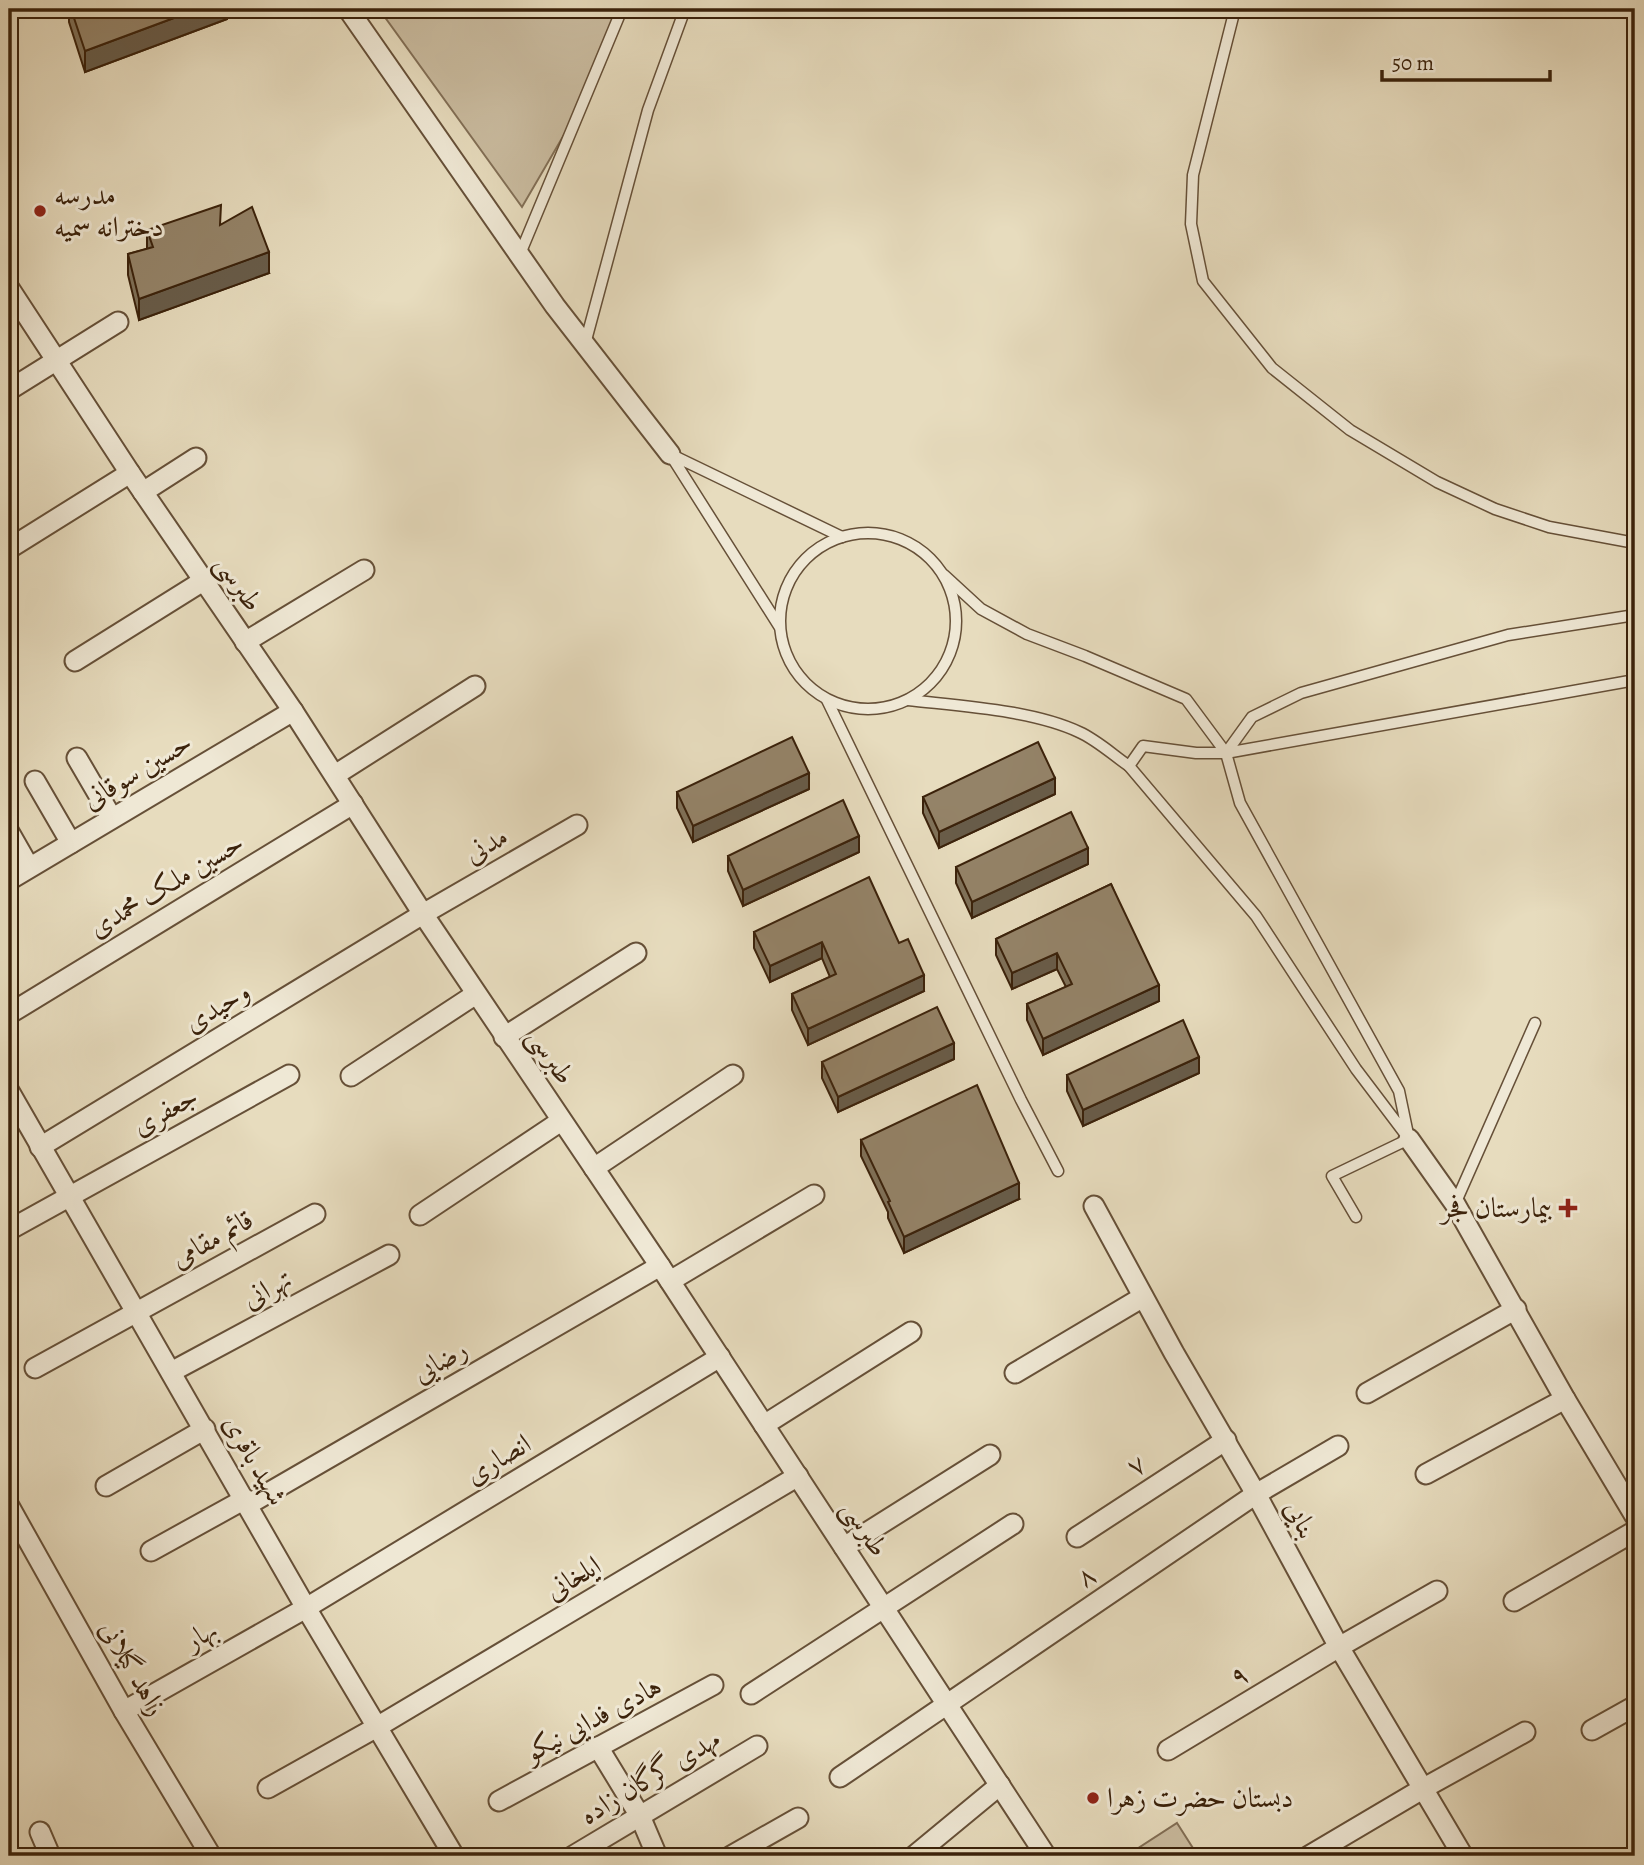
<svg xmlns="http://www.w3.org/2000/svg" width="1644" height="1865" viewBox="0 0 1644 1865" font-family="Alegreya,Amiri,serif">
<style>
.green{fill:#cabca0;stroke:#826f56;stroke-width:2}
.lines{fill:none;stroke-linecap:round;stroke-linejoin:round}
.service-casing{stroke:#665038;stroke-width:13}
.minor-casing{stroke:#665038;stroke-width:23}
.service{stroke:#efe8d5;stroke-width:10}
.minor{stroke:#efe8d5;stroke-width:19}
.wall{fill:#7f7159;stroke:#3b220b;stroke-width:2}
.shaded-wall{fill:#685c49;stroke:#3b220b;stroke-width:2}
.building{fill:#948368;stroke:#3b220b;stroke-width:2}
.poi-dot{fill:#8f2418;stroke:#efe8d5;stroke-width:2.5}
.labels{text-anchor:middle;dominant-baseline:central;stroke-width:6;stroke-linejoin:round;paint-order:stroke}
.poi-label{font-size:28px;fill:#3b220b;stroke:#efe8d5;text-anchor:start}
.street-label{font-size:28px;fill:#3b220b;stroke:#efe8d5}
</style>
<rect width="100%" height="100%" fill="#e7dcbe"/>
<filter id="stains"><feTurbulence type="fractalNoise" baseFrequency=".00286" numOctaves="4"/><feColorMatrix values="0 0 0 0 .2 0 0 0 0 .09 0 0 0 0 .02 0 0 0 .5 -.17"/></filter>
<radialGradient id="worn" r=".72"><stop offset=".6" stop-color="#630" stop-opacity="0"/><stop offset="1" stop-color="#630" stop-opacity=".3"/></radialGradient>
<!-- green -->
<g class="green">
<polygon points="379,9 614,9 604,66 522,207"/>
<polygon points="1177,1823 1198,1856 1126,1856"/>
</g>
<g class="lines">
<defs>
<g id="service">
<polyline points="1235,9 1193,175 1191,224 1203,281 1272,368 1350,430 1437,482 1495,509 1549,527 1635,543"/>
<polyline points="520,254 622,9"/>
<polyline points="585,344 648,110 685,9"/>
<circle cx="868" cy="621" r="88"/>
<polyline points="944,575 981,609 1027,634 1085,656 1186,699 1226,753 1252,717 1301,693 1508,635 1635,615"/>
<polyline points="779,626 670,454 842,537"/>
<polyline points="827,700 1021,1100 1058,1171"/>
<path d="M908,700C960,706 1032,710 1079,732C1097,740 1113,755 1129,766L1143,746L1196,753H1226L1635,680"/>
<polyline points="1129,766 1256,916 1356,1069 1409,1139 1399,1091 1240,803 1226,753"/>
<polyline points="1455,1204 1535,1023"/>
<polyline points="1356,1217 1332,1176 1409,1139"/>
</g>
<g id="minor">
<polyline points="348,9 555,306 670,454"/>
<polyline points="9,288 130,473 293,711 423,914 660,1266 1046,1856"/>
<polyline points="9,390 118,322"/>
<polyline points="143,492 196,458"/>
<polyline points="10,548 130,473"/>
<polyline points="245,642 364,570"/>
<polyline points="75,661 203,581"/>
<polyline points="77,758 112,818"/>
<polyline points="335,775 475,686"/>
<polyline points="35,781 71,843"/>
<polyline points="9,832 29,867"/>
<polyline points="9,880 293,711"/>
<polyline points="9,1014 353,804"/>
<polyline points="504,1037 636,953"/>
<polyline points="351,1076 476,994"/>
<polyline points="9,1091 306,1608 454,1856"/>
<polyline points="1409,1139 1455,1204 1565,1399 1635,1516"/>
<polyline points="40,1147 423,914 577,825"/>
<polyline points="594,1168 733,1075"/>
<polyline points="1094,1206 1174,1353 1256,1494 1339,1647 1463,1856"/>
<polyline points="420,1215 561,1121"/>
<polyline points="9,1230 289,1075"/>
<polyline points="670,1281 814,1195"/>
<polyline points="35,1368 315,1214"/>
<polyline points="171,1372 389,1255"/>
<polyline points="1015,1373 1143,1297"/>
<polyline points="1367,1393 1516,1309"/>
<polyline points="764,1425 911,1332"/>
<polyline points="1426,1474 1565,1399"/>
<polyline points="106,1486 205,1429"/>
<polyline points="249,1504 660,1266"/>
<polyline points="9,1506 124,1711 211,1856"/>
<polyline points="1077,1537 1226,1440"/>
<polyline points="844,1547 990,1455"/>
<polyline points="151,1551 245,1499"/>
<polyline points="1514,1601 1635,1531"/>
<polyline points="751,1694 1013,1524"/>
<polyline points="124,1711 306,1608 720,1357"/>
<polyline points="1592,1730 1635,1706"/>
<polyline points="598,1747 640,1816 657,1856"/>
<polyline points="1168,1750 1339,1647 1437,1591"/>
<polyline points="840,1777 1256,1494 1338,1446"/>
<polyline points="268,1788 377,1727 798,1476"/>
<polyline points="499,1801 713,1685"/>
<polyline points="40,1832 49,1853 41,1856"/>
<polyline points="573,1856 757,1746"/>
<polyline points="731,1856 798,1818"/>
<polyline points="914,1856 1000,1785"/>
<polyline points="1309,1856 1424,1788 1525,1732"/>
</g>
</defs>
<!-- service casing -->
<use href="#service" class="service-casing"/>
<!-- minor casing -->
<use href="#minor" class="minor-casing"/>
<!-- service -->
<use href="#service" class="service"/>
<!-- minor -->
<use href="#minor" class="minor"/>
</g>
<!-- wall -->
<g class="wall">
<polygon points="69,9 227,9 227,19 85,72 69,22"/>
<polygon points="221,225 269,273 139,320 128,275 128,254 147,249 147,230"/>
<polygon points="809,789 693,842 677,808 677,792"/>
<polygon points="1055,794 939,848 923,813 923,797"/>
<polygon points="859,852 743,906 728,871 728,856"/>
<polygon points="1088,864 972,918 956,883 956,867"/>
<polygon points="1111,884 1159,1001 1043,1055 1027,1020 1027,1004 1066,987 1057,969 1012,989 996,955 996,939"/>
<polygon points="754,932 899,943 924,991 808,1045 792,1010 792,994 830,977 822,958 770,982 754,948"/>
<polygon points="954,1059 838,1112 822,1078 822,1062"/>
<polygon points="1199,1073 1083,1126 1067,1091 1067,1075"/>
<polygon points="861,1140 1019,1199 904,1253 888,1218 888,1212 861,1156"/>
</g>
<!-- shaded-wall -->
<g class="shaded-wall">
<polygon points="198,9 227,9 227,19 85,72 85,51"/>
<polygon points="269,252 269,273 139,320 139,299"/>
<polygon points="809,773 809,789 693,842 693,826"/>
<polygon points="1055,778 1055,794 939,848 939,832"/>
<polygon points="859,836 859,852 743,906 743,890"/>
<polygon points="1088,848 1088,864 972,918 972,902"/>
<polygon points="822,942 822,958 770,982 770,966"/>
<polygon points="1057,953 1057,969 1012,989 1012,973"/>
<polygon points="924,975 924,991 808,1045 808,1029"/>
<polygon points="1159,985 1159,1001 1043,1055 1043,1039"/>
<polygon points="954,1043 954,1059 838,1112 838,1097"/>
<polygon points="1199,1057 1199,1073 1083,1126 1083,1110"/>
<polygon points="1019,1183 1019,1199 904,1253 904,1237"/>
</g>
<!-- building -->
<g class="building">
<polygon points="71,9 198,9 85,51"/>
<polygon points="221,205 220,225 252,207 269,252 139,299 128,254 153,247 147,230"/>
<polygon points="792,737 809,773 693,826 677,792"/>
<polygon points="1038,742 1055,778 939,832 923,797"/>
<polygon points="843,800 859,836 743,890 728,856"/>
<polygon points="1071,812 1088,848 972,902 956,867"/>
<polygon points="869,877 899,943 908,939 924,975 808,1029 792,994 836,974 822,942 770,966 754,932"/>
<polygon points="1111,884 1159,985 1043,1039 1027,1004 1072,984 1057,953 1012,973 996,939"/>
<polygon points="937,1007 954,1043 838,1097 822,1062"/>
<polygon points="1183,1020 1199,1057 1083,1110 1067,1075"/>
<polygon points="977,1085 1019,1183 904,1237 888,1202 890,1201 861,1140"/>
</g>
<!-- markers -->
<g class="poi-dot">
<circle cx="40" cy="211" r="7"/>
<path d="M1564.5 1197.5h7v7h7v7h-7v7h-7v-7h-7v-7h7z"/>
<circle cx="1093" cy="1798" r="7"/>
</g>
<g class="labels">
<!-- poi labels -->
<g class="poi-label">
<text x="54" y="195">مدرسه<tspan x="54" dy="32">دخترانه سمیه</tspan></text>
<text x="1552" y="1208" text-anchor="end">بیمارستان فجر</text>
<text x="1107" y="1798">دبستان حضرت زهرا</text>
</g>
<!-- street labels -->
<g class="street-label">
<text transform="translate(239 583) rotate(56)">طبرسی</text>
<text transform="translate(137 771) rotate(-31)">حسین سوقانی</text>
<text transform="translate(486 845) rotate(-30)">مدنی</text>
<text transform="translate(166 885) rotate(-31)">حسین ملک محمدی</text>
<text transform="translate(217 1007) rotate(-31)">وحیدی</text>
<text transform="translate(551 1056) rotate(56)">طبرسی</text>
<text transform="translate(165 1111) rotate(-29)">جعفری</text>
<text transform="translate(212 1239) rotate(-29)">قائم مقامی</text>
<text transform="translate(267 1289) rotate(-28)">تهرانی</text>
<text transform="translate(440 1361) rotate(-30)">رضایی</text>
<text transform="translate(498 1459) rotate(-31)">انصاری</text>
<text transform="translate(255 1460) rotate(60)">شهید باقری</text>
<text transform="translate(1136 1465) rotate(-33)">۷</text>
<text transform="translate(1301 1519) rotate(62)">بنایی</text>
<text transform="translate(865 1528) rotate(57)">طبرسی</text>
<text transform="translate(1086 1576) rotate(-34)">۸</text>
<text transform="translate(573 1578) rotate(-31)">ایلخانی</text>
<text transform="translate(201 1635) rotate(-30)">بهار</text>
<text transform="translate(133 1668) rotate(60)">زاهد گیلانی</text>
<text transform="translate(1239 1675) rotate(-31)">۹</text>
<text transform="translate(593 1719) rotate(-28)">هادی فدایی نیکو</text>
<text transform="translate(650 1777) rotate(-31)">مهدی گرگان زاده</text>
</g>
</g>
<!-- margin -->
<rect width="1644" height="1865" fill="none" stroke="#e7dcbe" stroke-width="35"/>
<rect x="10" y="10" width="1623" height="1844" fill="none" stroke="#3b220b" stroke-width="3.5"/>
<rect x="18" y="18" width="1609" height="1830" fill="none" stroke="#3b220b" stroke-width="2"/>
<!-- scale -->
<path d="M1382 70v10h168v-10" fill="none" stroke="#3b220b" stroke-width="3.5"/>
<text x="1392" y="70" font-size="21" fill="#3b220b" stroke="#efe8d5" stroke-width="5" paint-order="stroke">50 m</text>
<rect width="100%" height="100%" filter="url(#stains)"/>
<rect width="100%" height="100%" fill="url(#worn)"/>
</svg>
